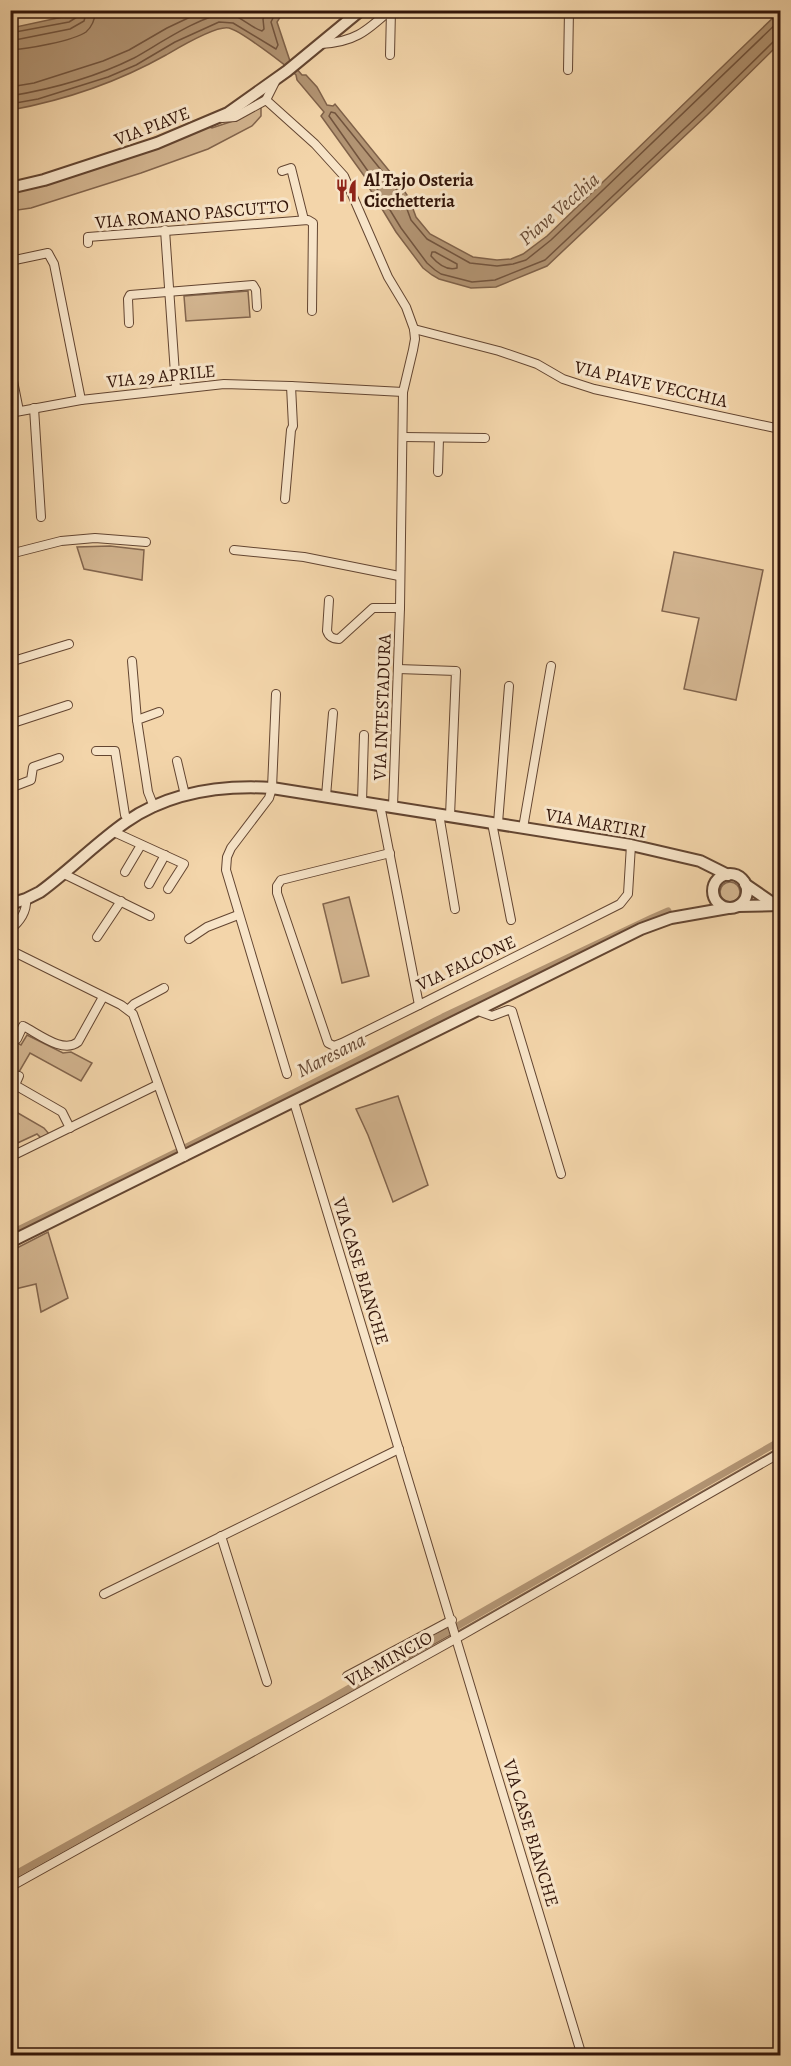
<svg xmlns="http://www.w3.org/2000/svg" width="791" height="2066" viewBox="0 0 791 2066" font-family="Alegreya,serif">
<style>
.green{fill:#d2b48f;stroke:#82644c;stroke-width:1.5}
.water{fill:#b29473;stroke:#7f6149;stroke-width:1.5}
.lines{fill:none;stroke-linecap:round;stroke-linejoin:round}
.shore{stroke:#72543e;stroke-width:1.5}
.canal{stroke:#b29473;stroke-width:7}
.minor-casing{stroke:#634531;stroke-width:10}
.tertiary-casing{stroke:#634531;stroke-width:14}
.minor{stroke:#f7e4c8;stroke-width:8}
.tertiary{stroke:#f7e4c8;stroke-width:10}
.labels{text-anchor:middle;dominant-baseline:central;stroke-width:6;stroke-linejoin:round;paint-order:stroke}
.street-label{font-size:18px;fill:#331509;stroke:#f7e4c8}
.poi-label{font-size:18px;font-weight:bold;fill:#331509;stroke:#f7e4c8;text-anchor:start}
.water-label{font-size:20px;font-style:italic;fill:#664833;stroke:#f7e4c8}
</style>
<rect width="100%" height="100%" fill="#f3d5aa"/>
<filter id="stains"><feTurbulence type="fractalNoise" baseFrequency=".00333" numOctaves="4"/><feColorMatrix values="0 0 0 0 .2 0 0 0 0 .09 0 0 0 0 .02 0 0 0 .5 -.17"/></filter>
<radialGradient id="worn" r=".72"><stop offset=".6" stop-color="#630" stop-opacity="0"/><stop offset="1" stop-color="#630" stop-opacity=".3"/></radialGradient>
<!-- green -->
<g class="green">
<polygon points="261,108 261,116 252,126 208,149 141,173 31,208 11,211 10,192 207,126 212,128 233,121 253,109"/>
<polygon points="248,291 250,317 186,321 184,296"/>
<polygon points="110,546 144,550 142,580 84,569 77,547"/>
<polygon points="674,552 763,570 736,700 684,689 699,618 662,611"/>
<circle cx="730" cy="892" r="10"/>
<polygon points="349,897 369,976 342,983 323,904"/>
<polygon points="27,1035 63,1053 71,1052 92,1063 81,1081 30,1053 19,1072 11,1067 10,1039 21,1045"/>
<polygon points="398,1096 428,1185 393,1202 368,1135 356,1109"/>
<polygon points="11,1109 44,1128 49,1134 41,1138 37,1134 11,1146"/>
<polygon points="48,1232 68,1298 41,1312 36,1284 11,1290 11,1251"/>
<polygon points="780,1447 780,1451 457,1636 455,1633"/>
<polygon points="450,1635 451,1638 11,1884 11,1879"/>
</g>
<!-- water -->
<path class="water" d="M78,11H284L277,22L290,61L302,75H306L317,87L327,105L333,106L335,104L399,183L409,198L416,217L430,234L473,257L497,260L511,259L523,254L547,236L780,11V43L707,115L547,266L496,287L471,288L439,279L432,275L423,268L396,232L365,181V177L321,116L324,112L297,80L296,75C286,65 241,31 229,28C216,25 178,48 166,55C118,82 65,100 11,110V28L67,16Z"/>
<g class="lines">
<!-- shore -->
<g class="shore">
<polyline points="780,20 551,240 526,260 513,264 497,266 470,263 427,239 411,220 404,201 394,186 335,113 331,112 329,116 370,174 371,179 401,228 427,263 435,270 441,274 472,282 495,280 545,260 703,111 774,41 780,39"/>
<polyline points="10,33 69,22 77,17 79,10"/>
<polyline points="10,41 70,29 84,21 87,10"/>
<path d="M10,50C27,49 73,41 86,32C93,26 95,19 96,10"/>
<polyline points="10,87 34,83 103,61 129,50 167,28 205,10"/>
<path d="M10,96C52,89 96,77 134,58C156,46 201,15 225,14C240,14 249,27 262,31L264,29L263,19L268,10"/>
<polyline points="10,104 38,99 108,77 136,65 175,42 219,22 233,23 276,49 278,45 271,22 277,10"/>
<path d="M435,252L457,264V268C447,271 437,263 431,256L432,252Z"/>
</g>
<!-- canal -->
<g class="canal">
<polyline points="10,1234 175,1153 443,1017 652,918 668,911"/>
<polyline points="10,1877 325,1702 780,1441"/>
</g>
<defs>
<g id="minor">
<path d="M321,44C354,42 366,32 390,10"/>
<polyline points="390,55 391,10"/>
<polyline points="568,70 569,10"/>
<polyline points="266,100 276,80"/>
<polyline points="222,118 235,117 266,100 315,144 344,176 388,277 406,307 414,329 415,339 413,350 403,392 400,608 393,807"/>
<polyline points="282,171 291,168 304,220"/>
<polyline points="165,230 176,388"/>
<polyline points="88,243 88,237 308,220 313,223 312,311"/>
<polyline points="10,261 48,253 54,264 81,400"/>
<polyline points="129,323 128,299 130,295 253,285 256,290 257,307"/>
<polyline points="414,329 499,351 537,364 563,379 594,389 780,429"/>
<polyline points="10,366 19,411"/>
<polyline points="34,408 41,517"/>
<polyline points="10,413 81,400 224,384 291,386 403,392"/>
<polyline points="403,437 485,438"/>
<polyline points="438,472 439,438"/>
<polyline points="285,499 291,430 293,426 291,386"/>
<polyline points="234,550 304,557 399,576"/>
<polyline points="10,554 61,541 95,538 146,542"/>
<path d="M329,600L327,631C329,637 332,639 339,639L373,608H400"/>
<polyline points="132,661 137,720"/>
<polyline points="10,662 69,644"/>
<polyline points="398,669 456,671 450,816"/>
<polyline points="276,694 272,788 269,798 231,848 227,857 226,870 287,1074"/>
<polyline points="10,724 68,705"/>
<polyline points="96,751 115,751 125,815 129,820"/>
<polyline points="177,761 185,795"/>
<polyline points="10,788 31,780 33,767 59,758"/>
<polyline points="326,796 333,713"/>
<polyline points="362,802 364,735"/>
<polyline points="380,805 419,1005 620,904 628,894 631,845"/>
<polyline points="154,807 148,792 137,720 159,712"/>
<polyline points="439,814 455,909"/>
<polyline points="492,823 511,920"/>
<polyline points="498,823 509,686"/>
<polyline points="523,828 551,666"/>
<polyline points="114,832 184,864 168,889"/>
<polyline points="390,853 281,880 277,886 277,893 328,1043 334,1046 342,1043 419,1005"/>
<polyline points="125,872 141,845"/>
<polyline points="64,874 150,916"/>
<polyline points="149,884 165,855"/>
<path d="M10,930C20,921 27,912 26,899"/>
<polyline points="97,937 121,901"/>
<polyline points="189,939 207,927 238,915"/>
<polyline points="10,950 121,1005 133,1014 184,1157"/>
<polyline points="129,1009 134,1004 164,988"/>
<polyline points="478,1011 492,1016 508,1010 512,1011 561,1174"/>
<path d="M17,1039L23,1026C39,1034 63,1054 78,1042L103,997"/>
<polyline points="19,1076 15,1085 62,1112 70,1128"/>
<polyline points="294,1102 582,2056"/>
<polyline points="10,1157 157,1085"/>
<polyline points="221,1536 267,1682"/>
<polyline points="104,1594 399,1449"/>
<polyline points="347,1676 452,1620"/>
<polyline points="10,1887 457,1638 780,1453"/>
</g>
<g id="tertiary">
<polyline points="10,188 44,180 157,143 228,113 287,71 361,10"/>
<circle cx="730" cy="891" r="17"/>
<polyline points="745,884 774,904"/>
<path d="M10,904L26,899L40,892C70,870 96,843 126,822C169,792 222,785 272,788L631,845L700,861L728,875"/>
<polyline points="738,906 780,905"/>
<polyline points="10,1242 641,929 671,918 728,908"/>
</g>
</defs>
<!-- minor casing -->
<use href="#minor" class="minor-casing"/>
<!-- tertiary casing -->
<use href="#tertiary" class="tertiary-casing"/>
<!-- minor -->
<use href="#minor" class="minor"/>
<!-- tertiary -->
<use href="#tertiary" class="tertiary"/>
</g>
<!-- icons -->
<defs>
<symbol id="restaurant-bare" viewBox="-9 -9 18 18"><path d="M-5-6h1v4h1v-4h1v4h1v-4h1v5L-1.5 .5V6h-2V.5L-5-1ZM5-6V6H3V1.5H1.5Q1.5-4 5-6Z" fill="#8f2418" stroke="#f7e4c8" stroke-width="2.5" paint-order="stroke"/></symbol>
</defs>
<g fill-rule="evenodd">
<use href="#restaurant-bare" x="330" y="174" width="33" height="33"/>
</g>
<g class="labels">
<!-- street labels -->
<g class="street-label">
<text transform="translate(152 126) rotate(-21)">VIA PIAVE</text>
<text transform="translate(192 214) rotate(-5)">VIA ROMANO PASCUTTO</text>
<text transform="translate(161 376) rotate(-6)">VIA 29 APRILE</text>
<text transform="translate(651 384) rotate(13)">VIA PIAVE VECCHIA</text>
<text transform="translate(382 707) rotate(-88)">VIA INTESTADURA</text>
<text transform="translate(596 823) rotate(10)">VIA MARTIRI</text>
<text transform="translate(466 963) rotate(-25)">VIA FALCONE</text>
<text transform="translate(361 1271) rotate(73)">VIA CASE BIANCHE</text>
<text transform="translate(389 1659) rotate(-29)">VIA MINCIO</text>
<text transform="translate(531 1833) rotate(73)">VIA CASE BIANCHE</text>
</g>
<!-- poi labels -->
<g class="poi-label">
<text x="364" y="180">Al Tajo Osteria<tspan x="364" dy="21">Cicchetteria</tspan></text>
</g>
<!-- water labels -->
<g class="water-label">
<text transform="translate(559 209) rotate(-41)">Piave Vecchia</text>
<text transform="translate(331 1055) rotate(-27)">Maresana</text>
</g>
</g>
<!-- margin -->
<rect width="791" height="2066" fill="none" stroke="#f3d5aa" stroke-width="36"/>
<rect x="12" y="12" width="767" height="2042" fill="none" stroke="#331509" stroke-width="3"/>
<rect x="18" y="18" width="755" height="2030" fill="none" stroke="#331509" stroke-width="1.5"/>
<rect width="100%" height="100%" filter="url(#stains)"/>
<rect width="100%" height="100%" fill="url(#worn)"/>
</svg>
